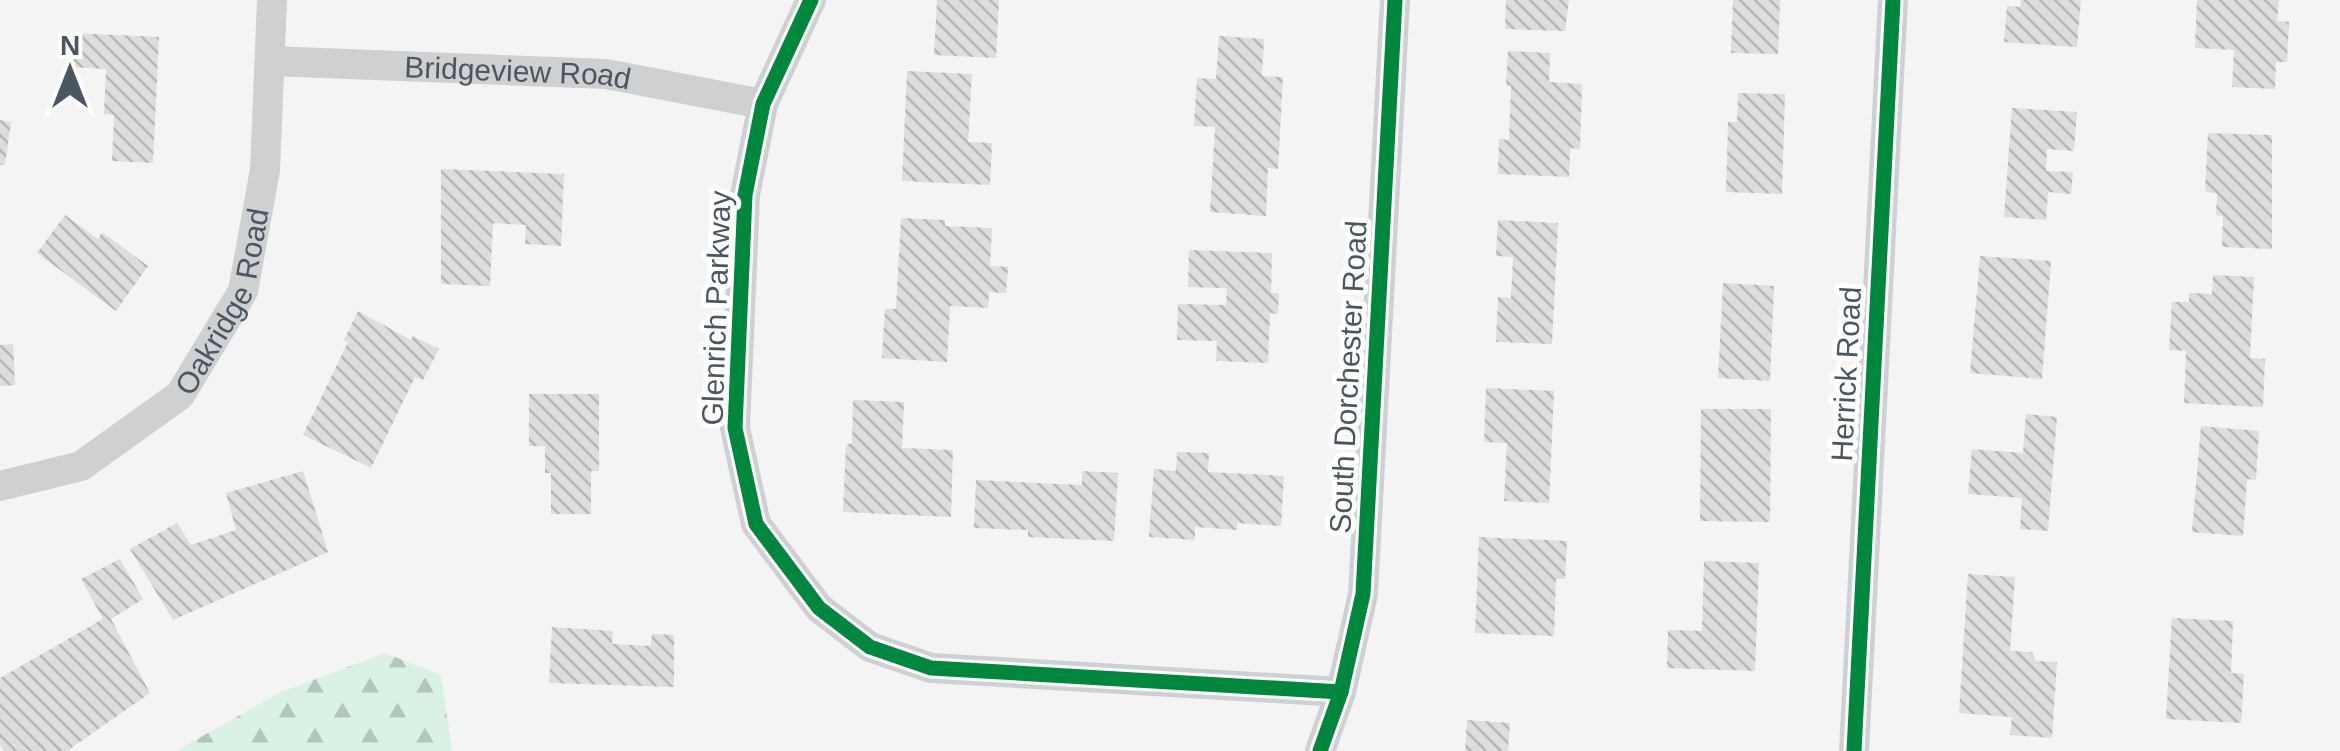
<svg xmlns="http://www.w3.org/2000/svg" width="2340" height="751" viewBox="0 0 2340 751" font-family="Helvetica,sans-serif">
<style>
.forest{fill:url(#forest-firs)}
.building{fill:url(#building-back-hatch)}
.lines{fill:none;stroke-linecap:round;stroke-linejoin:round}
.minor{stroke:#ced0d2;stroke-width:30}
.cycleway-casing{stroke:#fff;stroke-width:21}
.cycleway{stroke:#00873e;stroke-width:15}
.labels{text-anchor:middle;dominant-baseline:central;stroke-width:10;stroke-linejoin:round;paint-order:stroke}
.street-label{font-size:30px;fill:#4a5661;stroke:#fff}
</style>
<defs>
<pattern id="forest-firs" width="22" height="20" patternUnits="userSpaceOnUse" patternTransform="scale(2.5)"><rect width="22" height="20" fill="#d9f2e3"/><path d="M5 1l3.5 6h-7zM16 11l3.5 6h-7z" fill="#b2c7bb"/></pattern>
<pattern id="building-back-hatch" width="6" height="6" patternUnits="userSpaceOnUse" patternTransform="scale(2.5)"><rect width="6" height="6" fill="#ddddde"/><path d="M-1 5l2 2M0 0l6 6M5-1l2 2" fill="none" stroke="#b5b6b7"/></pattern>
</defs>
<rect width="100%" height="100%" fill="#f4f4f4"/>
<!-- forest -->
<polygon class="forest" points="385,653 441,675 452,751 176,751 281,692"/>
<!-- building -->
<g class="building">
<polygon points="937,0 999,0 996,58 934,55"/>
<polygon points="1506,0 1569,0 1565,31 1505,29"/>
<polygon points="1733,0 1780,0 1778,54 1731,53"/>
<polygon points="2021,0 2081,0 2077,47 2004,42 2007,6 2020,7"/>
<polygon points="2197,0 2279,0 2277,21 2289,22 2287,62 2276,62 2275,89 2232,87 2234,50 2195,48"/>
<polygon points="73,33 159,37 153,163 112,161 114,115 104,114 106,69 71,67"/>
<polygon points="1219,36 1264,39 1262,76 1283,77 1278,169 1268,168 1266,216 1210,212 1215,127 1194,126 1197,78 1216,79"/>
<polygon points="1508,51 1550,53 1549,82 1582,84 1580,149 1570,148 1569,177 1498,174 1499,139 1509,140 1511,86 1506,85"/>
<polygon points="907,71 972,74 968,142 992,143 990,185 902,181"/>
<polygon points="1738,93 1785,94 1782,194 1726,192 1728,122 1737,122"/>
<polygon points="2012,108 2077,112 2074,151 2047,149 2046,171 2073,172 2071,194 2048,192 2046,220 2004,217"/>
<polygon points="0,120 11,122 5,165 0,165"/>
<polygon points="2208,133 2272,135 2272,249 2222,247 2223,216 2216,215 2217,194 2205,191"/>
<polygon points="441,169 564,174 561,246 525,244 526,225 493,223 490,286 441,284"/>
<polygon points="65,215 98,239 102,232 148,266 116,311 37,253"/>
<polygon points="901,218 945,220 945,226 992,228 990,266 1008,267 1006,293 989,292 988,308 950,306 947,362 882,358 885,309 896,309"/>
<polygon points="1498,220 1558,223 1552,344 1496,342 1498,297 1511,298 1513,257 1496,256"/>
<polygon points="1189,250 1272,253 1271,293 1279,293 1278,314 1270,313 1268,363 1216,361 1217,341 1177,340 1178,304 1226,305 1227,288 1188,287"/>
<polygon points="1980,256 2051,261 2042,379 1970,373"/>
<polygon points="2213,275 2254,277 2250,358 2265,359 2263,407 2184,403 2186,351 2169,350 2172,302 2189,302 2189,293 2212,294"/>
<polygon points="1723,283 1774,286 1770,381 1718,378"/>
<polygon points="358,311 411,340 413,336 439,349 423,380 415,377 371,468 303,435 348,342 344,340"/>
<polygon points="13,344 15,385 0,386 0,345"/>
<polygon points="1486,388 1554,391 1549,503 1504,501 1507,443 1484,442"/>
<polygon points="529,394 599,394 599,471 591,471 591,514 551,514 551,473 545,473 545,446 529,446"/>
<polygon points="853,400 904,402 902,448 953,450 951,517 843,512 846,445 852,443"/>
<polygon points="1701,409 1771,409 1770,522 1700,521"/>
<polygon points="2026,414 2057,417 2048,531 2020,529 2022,498 1968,494 1972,449 2023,453"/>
<polygon points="2201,426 2259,431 2256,480 2247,479 2243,536 2192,532"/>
<polygon points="1177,452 1209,453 1208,472 1284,476 1281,526 1237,523 1237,530 1195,527 1195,540 1149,537 1154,469 1176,471"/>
<polygon points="303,471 328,552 173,620 130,549 177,523 191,545 236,530 226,493"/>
<polygon points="1082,471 1118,473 1114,541 1028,537 1028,530 974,528 976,480 1082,485"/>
<polygon points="1479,537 1567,541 1565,579 1556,579 1554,636 1475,633"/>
<polygon points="120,559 143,599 111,619 150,693 67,751 4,751 0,745 0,678 103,619 81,579"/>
<polygon points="1704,561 1759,563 1755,671 1667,668 1668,630 1702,631"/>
<polygon points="1968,574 2015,577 2010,651 2032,652 2036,661 2057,662 2052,738 2010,735 2012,717 1959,713"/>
<polygon points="2172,618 2233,621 2231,673 2244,674 2241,723 2166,719"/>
<polygon points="552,627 613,631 612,644 651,646 652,634 674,635 674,687 549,683"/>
<polygon points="1467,720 1510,723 1508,751 1465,751"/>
</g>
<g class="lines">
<!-- minor -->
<g class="minor">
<polyline points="811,0 763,104 745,195 735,428 756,524 819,608 870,647 931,668 1341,692"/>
<path id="s1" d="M270,61L606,74L763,104"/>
<path id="s2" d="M0,486L81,466L180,395L243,291L265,170L272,0"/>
<polyline points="1320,751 1341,692 1363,594 1395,0"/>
<polyline points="1854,751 1893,0"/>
</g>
<defs>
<g id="cycleway">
<polyline points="811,0 763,104 745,195 735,428 756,524 819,608 870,647 931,668 1341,692"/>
<polyline points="1320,751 1341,692 1363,594 1395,0"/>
<polyline points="1854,751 1893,0"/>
</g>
</defs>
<!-- cycleway casing -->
<use href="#cycleway" class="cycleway-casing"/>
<!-- cycleway -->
<use href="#cycleway" class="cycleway"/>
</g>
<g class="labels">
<!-- street labels -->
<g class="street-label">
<text stroke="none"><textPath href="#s1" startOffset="248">Bridgeview Road</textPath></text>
<text stroke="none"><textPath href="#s2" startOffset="310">Oakridge Road</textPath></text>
<text transform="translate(716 308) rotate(-88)">Glenrich Parkway</text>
<text transform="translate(1846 374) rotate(-87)">Herrick Road</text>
<text transform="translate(1348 377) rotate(-87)">South Dorchester Road</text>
</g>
</g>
<!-- north arrow -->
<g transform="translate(70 70)" stroke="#ffffff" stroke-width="8" paint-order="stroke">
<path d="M0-8L18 38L0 25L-18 38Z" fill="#4a5661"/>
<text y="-15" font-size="28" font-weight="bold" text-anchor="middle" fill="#4a5661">N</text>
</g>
</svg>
